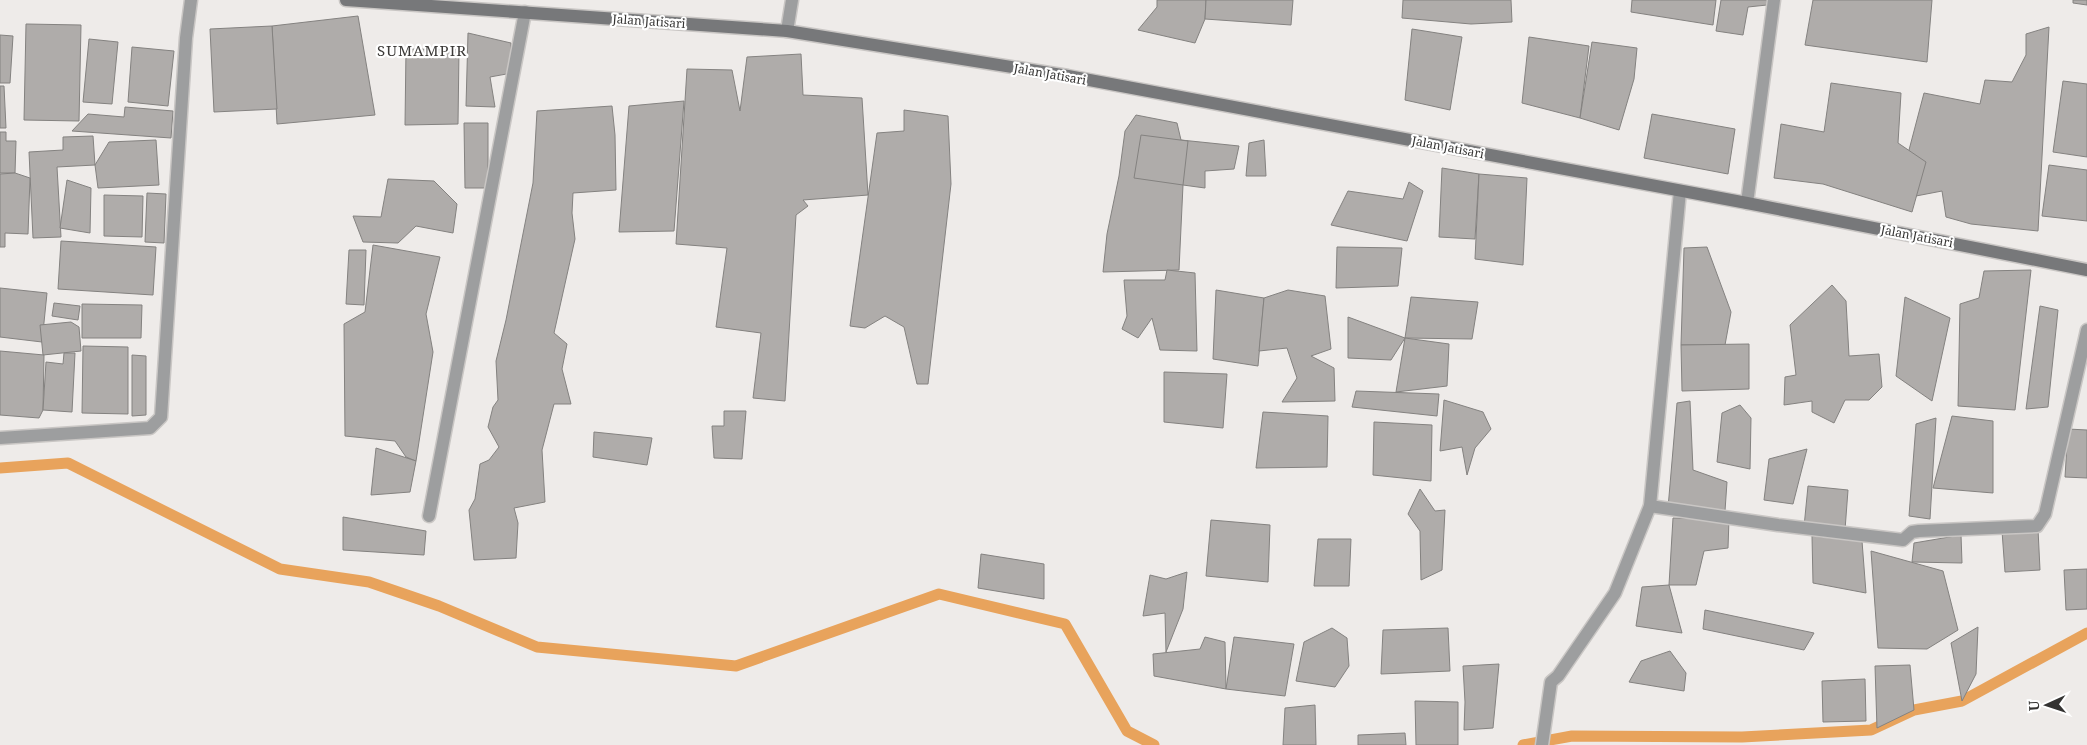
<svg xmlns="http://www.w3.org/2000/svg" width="2087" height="745" viewBox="0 0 2087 745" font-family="'Noto Serif',serif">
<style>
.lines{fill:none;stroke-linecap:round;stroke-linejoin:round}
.stream{stroke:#e8a35c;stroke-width:11}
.building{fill:#afacaa;stroke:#848280}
.street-casing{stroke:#c9c6c4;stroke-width:15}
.secondary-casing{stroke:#c9c6c4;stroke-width:15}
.street{stroke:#9d9e9f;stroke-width:12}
.secondary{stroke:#77787a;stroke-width:12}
.labels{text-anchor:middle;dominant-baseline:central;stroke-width:4.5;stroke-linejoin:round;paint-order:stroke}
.street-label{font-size:12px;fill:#343332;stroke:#fff}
.quarter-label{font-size:15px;letter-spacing:1px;fill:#3b3937;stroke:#fff}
</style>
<rect width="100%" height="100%" fill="#eeebe9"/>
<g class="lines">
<!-- stream -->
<g class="stream">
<polyline points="0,468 68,463 280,569 369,582 439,606 537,647 736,666 939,594 1065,624 1127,731 1154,745"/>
<polyline points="1523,745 1572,736 1742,737 1871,730 1914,710 1962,701 2087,633"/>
</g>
</g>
<!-- building -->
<g class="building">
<polygon points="1157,0 1206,0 1205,19 1195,43 1138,30 1157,7"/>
<polygon points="1206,0 1293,0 1291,25 1205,19"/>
<polygon points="1403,0 1511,0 1512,22 1471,24 1402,18"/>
<polygon points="1632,0 1716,0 1713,25 1631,12"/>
<polygon points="1721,0 1767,0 1767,5 1748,7 1743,35 1716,31"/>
<polygon points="1813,0 1932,0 1927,62 1805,45"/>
<polygon points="2073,0 2087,0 2087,5 2073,3"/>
<polygon points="358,16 375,115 277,124 272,26"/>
<polygon points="26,24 81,25 79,121 24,120"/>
<polygon points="272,26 277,109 214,112 210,29"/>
<polygon points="2049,27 2038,231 1971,224 1946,217 1942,191 1916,196 1909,150 1924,93 1980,104 1985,80 2012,82 2026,55 2026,34"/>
<polygon points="1412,29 1462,37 1450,110 1405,100"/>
<polygon points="468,33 511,43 512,73 490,77 495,107 466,106"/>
<polygon points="0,35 13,36 10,83 0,83"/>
<polygon points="1529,37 1589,46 1580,118 1522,103"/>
<polygon points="89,39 118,42 112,104 83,102"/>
<polygon points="1592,42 1637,48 1634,79 1619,130 1580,118"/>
<polygon points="132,47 174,51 168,106 128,102"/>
<polygon points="406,49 459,49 458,124 405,125"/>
<polygon points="801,54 803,95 862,98 868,195 803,200 808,206 796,215 785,401 753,398 761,333 716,327 727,248 676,244 687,69 732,70 740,111 747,57"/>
<polygon points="2063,81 2087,84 2087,157 2053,152"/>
<polygon points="1831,83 1901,93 1898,143 1926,162 1912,212 1823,184 1774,178 1781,124 1824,132"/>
<polygon points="0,86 4,86 6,128 0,128"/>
<polygon points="684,101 674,231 619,232 629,106"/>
<polygon points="612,106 615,135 616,190 573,193 572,213 575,239 554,333 567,344 562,369 571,404 554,404 542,450 545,502 514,508 518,523 516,558 474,560 469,510 475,499 480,464 489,460 499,447 488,427 493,407 498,400 496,361 506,320 533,183 537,111"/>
<polygon points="125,107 173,111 171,138 72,131 88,114 124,117"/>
<polygon points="904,110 948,116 951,184 928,384 917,384 904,327 885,316 865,328 850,326 877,133 904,131"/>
<polygon points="1652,114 1735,129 1728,174 1644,158"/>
<polygon points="1136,115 1177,123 1181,140 1239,146 1234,169 1205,171 1205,188 1183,185 1179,270 1103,272 1107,234 1119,176 1125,131"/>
<polygon points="464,123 488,123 488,188 465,188"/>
<polygon points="0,132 6,132 6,141 16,141 15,173 0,173"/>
<polygon points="1141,135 1188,141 1183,185 1134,178"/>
<polygon points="93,136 95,165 57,167 61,237 33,238 29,152 63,150 63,137"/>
<polygon points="156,140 159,185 98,188 95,165 109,142"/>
<polygon points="1264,140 1266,176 1246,176 1249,143"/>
<polygon points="2049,165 2087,170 2087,221 2042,216"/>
<polygon points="1442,168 1479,174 1475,239 1439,237"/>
<polygon points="15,173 30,178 28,234 5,233 5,247 0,247 0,174"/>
<polygon points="1479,174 1527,178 1523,265 1475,259"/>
<polygon points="388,179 434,181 457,204 453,233 416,226 398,243 363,242 353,216 381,217"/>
<polygon points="67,180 91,188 90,233 60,228"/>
<polygon points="1409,182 1423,191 1407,241 1331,225 1348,191 1403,199"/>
<polygon points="147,193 166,194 164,243 145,242"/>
<polygon points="104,195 143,196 142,237 104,236"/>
<polygon points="61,241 156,247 153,295 58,289"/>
<polygon points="373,245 440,257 426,314 433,352 416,461 406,457 395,441 345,436 344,324 365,312"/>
<polygon points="1337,247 1402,248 1398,286 1336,288"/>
<polygon points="1707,247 1731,312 1725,345 1681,345 1684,248"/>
<polygon points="349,250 366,250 364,305 346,304"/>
<polygon points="1167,270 1195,273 1197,351 1160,350 1152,318 1138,338 1122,329 1127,316 1124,280 1165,280"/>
<polygon points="2031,270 2015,410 1958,406 1960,304 1979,298 1984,271"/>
<polygon points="1832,285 1846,301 1849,356 1879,354 1882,387 1869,400 1845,400 1834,423 1812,412 1812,401 1784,405 1785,377 1796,375 1790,325"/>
<polygon points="0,288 47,293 42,342 0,337"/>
<polygon points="1216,290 1264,298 1258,366 1213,359"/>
<polygon points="1288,290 1325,296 1331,349 1311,356 1334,368 1335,401 1282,402 1297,378 1287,348 1259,351 1264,298"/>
<polygon points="1411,297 1478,302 1472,339 1405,338"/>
<polygon points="1905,297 1950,318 1932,401 1896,376"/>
<polygon points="54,303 80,306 78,320 52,316"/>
<polygon points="82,304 142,305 141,338 82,338"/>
<polygon points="2040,306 2058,310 2048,407 2026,409"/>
<polygon points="1348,317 1405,338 1391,360 1348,358"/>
<polygon points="71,322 79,327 81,351 43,355 40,325"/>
<polygon points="1405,338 1449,344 1447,386 1396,392"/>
<polygon points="1749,344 1749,389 1682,391 1681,345"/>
<polygon points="83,346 128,347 128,414 82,413"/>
<polygon points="0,351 44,355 43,410 39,418 0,415"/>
<polygon points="64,353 75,353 72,412 43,410 46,362 63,364"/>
<polygon points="132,355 146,356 146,415 132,416"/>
<polygon points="1164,372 1227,374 1223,428 1164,422"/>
<polygon points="1356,391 1439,394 1437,416 1352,407"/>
<polygon points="1444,400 1483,412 1491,429 1475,448 1467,475 1462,447 1440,451"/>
<polygon points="1690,401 1693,470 1727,482 1725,511 1668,508 1677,403"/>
<polygon points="1740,405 1751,418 1750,469 1717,462 1722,413"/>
<polygon points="724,411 746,411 742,459 714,458 712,426 724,426"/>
<polygon points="1263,412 1328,416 1327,467 1256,468"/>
<polygon points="1952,416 1993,421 1993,493 1933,488"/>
<polygon points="1936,418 1930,519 1909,516 1916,424"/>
<polygon points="1374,422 1432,425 1431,481 1373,475"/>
<polygon points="2068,429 2087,430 2087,478 2065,477"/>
<polygon points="594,432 652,438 647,465 593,457"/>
<polygon points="376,448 416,461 410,492 371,495"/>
<polygon points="1807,449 1793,504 1764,500 1769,459"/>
<polygon points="1808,486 1848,490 1845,530 1804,527"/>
<polygon points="1420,489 1435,511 1445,510 1442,570 1421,580 1420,531 1408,514"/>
<polygon points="343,517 426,531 424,555 343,550"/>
<polygon points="1673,518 1729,519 1728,548 1704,551 1696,585 1669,585"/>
<polygon points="1211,520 1270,525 1268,582 1206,576"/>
<polygon points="2038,529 2040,570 2005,572 2002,531"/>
<polygon points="1961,535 1962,563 1912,562 1914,543"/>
<polygon points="1812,536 1862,541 1866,593 1813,583"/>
<polygon points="1318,539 1351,539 1349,586 1314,586"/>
<polygon points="1871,551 1943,571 1958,630 1927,649 1878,648"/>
<polygon points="981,554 1044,564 1044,599 978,588"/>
<polygon points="2087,569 2087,609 2066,610 2064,570"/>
<polygon points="1187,572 1183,609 1166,652 1165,613 1143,616 1150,575 1166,579"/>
<polygon points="1669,585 1682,633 1636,626 1642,587"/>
<polygon points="1705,610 1814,633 1804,650 1703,629"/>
<polygon points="1978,627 1976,674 1962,701 1951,643"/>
<polygon points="1332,628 1347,638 1349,666 1335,687 1296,681 1304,642"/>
<polygon points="1448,628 1450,671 1381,674 1383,630"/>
<polygon points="1205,637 1225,642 1226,689 1154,676 1153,654 1200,649"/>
<polygon points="1234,637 1294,644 1285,696 1226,689"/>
<polygon points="1670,651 1686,673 1684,691 1629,682 1641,661"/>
<polygon points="1499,664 1493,728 1464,730 1465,702 1463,666"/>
<polygon points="1910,665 1914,710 1877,728 1875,666"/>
<polygon points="1865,679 1866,721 1823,722 1822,681"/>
<polygon points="1415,701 1458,702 1458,745 1416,745"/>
<polygon points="1315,705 1316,745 1283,745 1285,708"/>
<polygon points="1405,733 1406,745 1358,745 1358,735"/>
</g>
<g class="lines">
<defs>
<g id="street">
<polyline points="787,31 792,0"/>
<polyline points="1747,203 1774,0"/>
<polyline points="0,438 150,428 161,417 186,38 191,0"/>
<polyline points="1650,506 1778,525 1903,540 1912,532 1919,531 2037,526 2045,514 2087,330"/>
<polyline points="429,516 525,12"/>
<polyline points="1542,745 1551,682 1558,676 1615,593 1650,506 1680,191"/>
</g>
<polyline id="secondary" points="346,0 787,31 1068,76 1747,203 2087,270"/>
</defs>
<!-- street casing -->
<use href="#street" class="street-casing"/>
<!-- secondary casing -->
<use href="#secondary" class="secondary-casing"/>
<!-- street -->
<use href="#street" class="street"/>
<!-- secondary -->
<use href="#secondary" class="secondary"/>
</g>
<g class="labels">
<!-- street labels -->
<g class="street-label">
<text transform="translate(649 21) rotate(4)">Jalan Jatisari</text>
<text transform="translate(1050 74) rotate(10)">Jalan Jatisari</text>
<text transform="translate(1448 147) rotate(11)">Jalan Jatisari</text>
<text transform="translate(1917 236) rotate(11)">Jalan Jatisari</text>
</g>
<!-- quarter labels -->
<g class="quarter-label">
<text x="422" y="50">SUMAMPIR</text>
</g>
</g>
<!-- north arrow -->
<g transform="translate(2047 705) rotate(267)" stroke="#ffffff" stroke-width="4" paint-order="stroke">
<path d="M0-4L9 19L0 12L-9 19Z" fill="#343332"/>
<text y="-8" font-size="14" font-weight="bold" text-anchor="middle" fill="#343332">U</text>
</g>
</svg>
